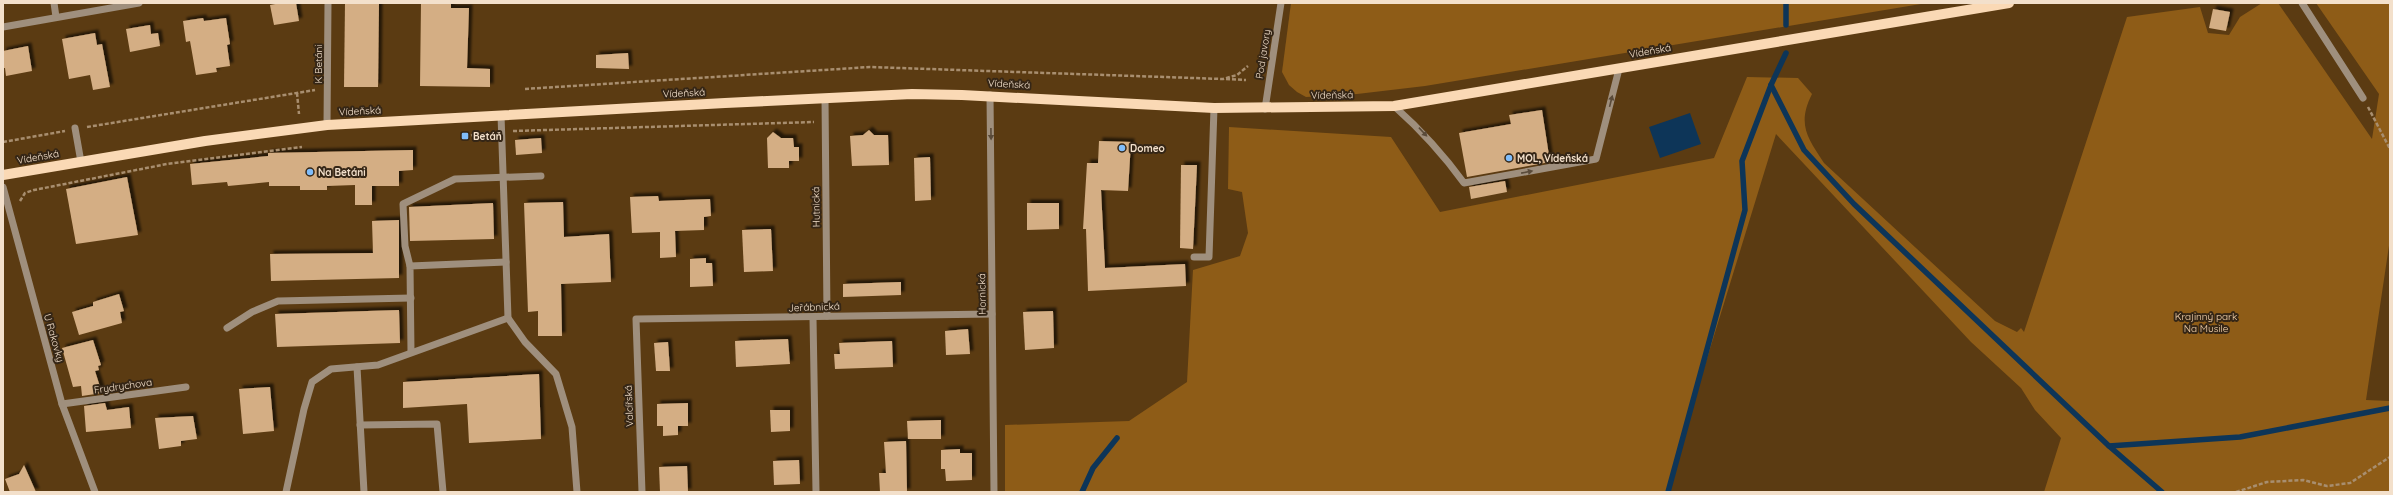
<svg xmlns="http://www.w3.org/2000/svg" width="2393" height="495" viewBox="0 0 2393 495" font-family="Quicksand,sans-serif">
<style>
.green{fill:#8e5c17}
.water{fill:#0d3558}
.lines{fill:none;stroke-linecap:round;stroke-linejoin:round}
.stream{stroke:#0d3558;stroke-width:5.5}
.building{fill:#d4ae84;filter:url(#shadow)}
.path{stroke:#a88e6f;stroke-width:2.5;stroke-dasharray:4 2;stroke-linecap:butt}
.minor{stroke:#9f8f7d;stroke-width:7}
.major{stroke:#fad9b5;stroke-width:10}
.oneway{fill:#5a4b3a}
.poi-dot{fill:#80bdfa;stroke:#352616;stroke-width:1.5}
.labels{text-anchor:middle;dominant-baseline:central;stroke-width:4;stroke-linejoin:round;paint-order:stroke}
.street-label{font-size:10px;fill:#f3e0cb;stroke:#352616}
.poi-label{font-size:10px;font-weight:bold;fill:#f3e0cb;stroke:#352616;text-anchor:start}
.park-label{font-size:10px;fill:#fcdab4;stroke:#352616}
</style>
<defs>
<filter id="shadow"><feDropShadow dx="3.5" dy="-3.5" stdDeviation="1" flood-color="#0009"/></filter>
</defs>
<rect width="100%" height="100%" fill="#5b3b12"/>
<!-- green -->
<g class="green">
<polygon points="1291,3 1927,3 1425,86 1357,94 1306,97 1297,92 1289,85 1282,72"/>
<path d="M2262,3H2278L2372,139L2379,94L2316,3H2390V239L2366,400L2390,401V492H2044L2061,438L2035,410L2021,388L1971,342L1776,134L1666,492H1005V425L1129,421L1187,382L1193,270L1240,256L1248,233L1242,192L1228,189L1229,127L1391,137L1440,212L1714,158L1747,77L1798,78L1812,94C1797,124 1807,137 1824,163L1995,321L2017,332L2021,328L2024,332L2127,17L2200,7L2208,33L2229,35L2240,17Z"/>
</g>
<!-- water -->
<polygon class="water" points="1690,113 1701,144 1660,158 1649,127"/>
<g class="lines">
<!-- stream -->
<g class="stream">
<polyline points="1786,3 1786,25"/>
<polyline points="1771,85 1804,150 1854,204 2109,446 2240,437 2390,408"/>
<polyline points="2109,446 2162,492"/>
<polyline points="1082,492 1093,468 1117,438"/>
<polyline points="1668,492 1745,210 1742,161 1771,85 1786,53"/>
</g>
</g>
<!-- building -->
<g class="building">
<polygon points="281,3 296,3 299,21 274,25 270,5"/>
<polygon points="345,3 379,3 378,87 344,87"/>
<polygon points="421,3 451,3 451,8 469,8 467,68 490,69 490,87 420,86"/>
<polygon points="2213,9 2230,12 2226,31 2209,28"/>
<polygon points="203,18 204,21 226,18 230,44 227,45 230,66 216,68 217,72 196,75 190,41 186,42 183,21"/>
<polygon points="150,25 151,34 158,33 160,46 130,52 126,29"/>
<polygon points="95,33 97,45 102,44 110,87 93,90 90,75 69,79 62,39"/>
<polygon points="28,46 32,71 6,76 5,68 3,68 3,51"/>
<polygon points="628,53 629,69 596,68 596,55"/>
<polygon points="1542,110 1550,162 1467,177 1459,133 1511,124 1509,115"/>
<polygon points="869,130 874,135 888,135 889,165 852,166 850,136 863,135"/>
<polygon points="773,132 781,138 793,138 794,147 799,147 799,161 789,161 789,168 768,168 767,138"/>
<polygon points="541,138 542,153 516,155 515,140"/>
<polygon points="1099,141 1131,142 1128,191 1101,190 1105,268 1185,264 1186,286 1088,291 1086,229 1083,229 1087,163 1098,163"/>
<polygon points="413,150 413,170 399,171 399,186 372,186 372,205 355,205 355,185 327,186 327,190 300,190 300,186 269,186 269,182 228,186 227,182 192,185 190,164 268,156 268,153"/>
<polygon points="930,157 931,200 915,201 914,158"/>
<polygon points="1181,165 1197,165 1193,249 1180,248"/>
<polygon points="127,177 138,235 76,244 66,189"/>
<polygon points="1505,181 1507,192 1471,199 1469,187"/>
<polygon points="658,196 659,201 710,199 711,216 704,217 704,230 675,231 676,257 660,258 660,232 632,233 630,197"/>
<polygon points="563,202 564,237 609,234 611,282 561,284 562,336 538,336 538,311 528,312 524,203"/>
<polygon points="493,203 494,239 410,241 409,207"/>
<polygon points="1027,203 1059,203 1059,229 1027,230"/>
<polygon points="399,220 399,278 271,281 270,254 373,253 372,221"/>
<polygon points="771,229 773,271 744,272 742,230"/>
<polygon points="706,258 706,263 712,263 713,286 690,287 690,259"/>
<polygon points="901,282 901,295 843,297 843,284"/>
<polygon points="119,294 124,311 120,312 122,323 79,335 72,312 93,306 93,302"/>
<polygon points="399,310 400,343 277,347 275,314"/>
<polygon points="1053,311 1054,348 1025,350 1023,312"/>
<polygon points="968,329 970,354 946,355 945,331"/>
<polygon points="788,339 790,364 736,367 735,341"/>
<polygon points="93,340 101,365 98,366 99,370 95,371 102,393 82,396 81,386 73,387 62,348"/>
<polygon points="892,341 893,367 835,369 834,354 840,354 839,343"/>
<polygon points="668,342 670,371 656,371 654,343"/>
<polygon points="539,374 541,439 469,443 467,404 403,408 403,382"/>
<polygon points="270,387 274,431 243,434 239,389"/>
<polygon points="105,403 107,410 129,407 131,428 86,432 84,406"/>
<polygon points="688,403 688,426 678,426 678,435 663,436 663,426 657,426 657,404"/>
<polygon points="770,410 790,410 790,431 771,432"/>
<polygon points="193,416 197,439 181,441 181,446 159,449 155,418"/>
<polygon points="941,420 941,439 908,439 907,421"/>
<polygon points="906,441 907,492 880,492 879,473 886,473 884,442"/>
<polygon points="960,449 960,453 972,453 972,480 946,481 945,469 941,469 941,450"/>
<polygon points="799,460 800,484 774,485 773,461"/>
<polygon points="24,465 36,492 10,492 5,479 19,474"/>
<polygon points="687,466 688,492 660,492 659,467"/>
</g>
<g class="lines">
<!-- path -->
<g class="path">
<polyline points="1226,79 1246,80"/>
<polyline points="525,89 870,67 1223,79 1237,75 1248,66"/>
<polyline points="297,93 299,114"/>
<polyline points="2368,107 2390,149"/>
<polyline points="87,127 315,90"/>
<polyline points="513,131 814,122"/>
<polyline points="465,136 490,133"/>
<polyline points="3,142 65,131"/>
<polyline points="20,201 25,193 34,190 167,164 302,147"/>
<polyline points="2236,492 2267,482 2303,480 2327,486 2350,483 2390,457"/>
</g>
<!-- minor -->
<g class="minor">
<polyline points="54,3 56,17"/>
<polyline points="2302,3 2363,98"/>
<polyline points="3,27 139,3"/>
<polyline points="990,95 994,492"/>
<polyline points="825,98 827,316"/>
<path d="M1394,106C1421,130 1443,154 1464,183L1596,159L1619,69"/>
<polyline points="1265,109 1281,3"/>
<polyline points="501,115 508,318 525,342 556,374 572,427 577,492"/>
<polyline points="327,125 328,3"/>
<polyline points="75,128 81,162"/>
<polyline points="3,187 62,404 95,492"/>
<polyline points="1194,257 1209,257 1214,108"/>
<polyline points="410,266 405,246 403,204 455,179 541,176"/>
<polyline points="813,318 816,492"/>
<polyline points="227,328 252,312 278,301 411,298"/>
<polyline points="411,352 410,266 506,262"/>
<polyline points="357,367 364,492"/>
<polyline points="62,404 186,387"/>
<polyline points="360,425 437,424 443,492"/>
<polyline points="286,492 304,409 312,382 331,369 378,365 508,318"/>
<polyline points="642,492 636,319 992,314"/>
</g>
<!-- major -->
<polyline class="major" points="3,175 205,141 327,125 725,103 912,94 962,95 1214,108 1394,106 2009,3"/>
</g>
<!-- one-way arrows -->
<defs><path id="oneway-solid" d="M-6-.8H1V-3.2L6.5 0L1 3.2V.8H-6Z"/></defs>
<g class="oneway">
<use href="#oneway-solid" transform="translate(1611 101) rotate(-76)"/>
<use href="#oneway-solid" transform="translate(1423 132) rotate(47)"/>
<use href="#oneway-solid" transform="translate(991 134) rotate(89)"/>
<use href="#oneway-solid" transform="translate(1527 172) rotate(-11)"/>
</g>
<!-- markers -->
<g class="poi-dot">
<rect x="461" y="132" width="8" height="8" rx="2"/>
<circle cx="1122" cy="148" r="4"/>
<circle cx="1509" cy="158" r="4"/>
<circle cx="310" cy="172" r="4"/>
</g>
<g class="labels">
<!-- street labels -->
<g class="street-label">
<text transform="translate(1650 51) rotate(-10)">Vídeňská</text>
<text transform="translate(1263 54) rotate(-81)">Pod javory</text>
<text transform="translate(318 64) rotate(-90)">K Betáni</text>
<text transform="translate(1009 84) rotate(3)">Vídeňská</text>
<text transform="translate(684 93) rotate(-3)">Vídeňská</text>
<text transform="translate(1332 95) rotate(-1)">Vídeňská</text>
<text transform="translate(360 111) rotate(-3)">Vídeňská</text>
<text transform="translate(38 157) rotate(-10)">Vídeňská</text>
<text transform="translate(816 207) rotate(-91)">Hutnická</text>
<text transform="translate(982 294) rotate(-91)">Hornická</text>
<text transform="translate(814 307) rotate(-2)">Jeřábnická</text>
<text transform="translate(54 338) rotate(74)">U Rakovky</text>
<text transform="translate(123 386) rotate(-8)">Frydrychova</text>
<text transform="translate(629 406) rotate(-92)">Valcířská</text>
</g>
<!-- poi labels -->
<g class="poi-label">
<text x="473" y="136">Betáň</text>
<text x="1130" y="148">Domeo</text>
<text x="1517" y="158">MOL, Vídeňská</text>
<text x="318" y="172">Na Betáni</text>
</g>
<!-- park labels -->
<g class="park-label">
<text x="2206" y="316">Krajinný park<tspan x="2206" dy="12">Na Musile</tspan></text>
</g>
</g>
<!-- border -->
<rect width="2393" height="495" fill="none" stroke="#f3e0cb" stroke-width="8"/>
</svg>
